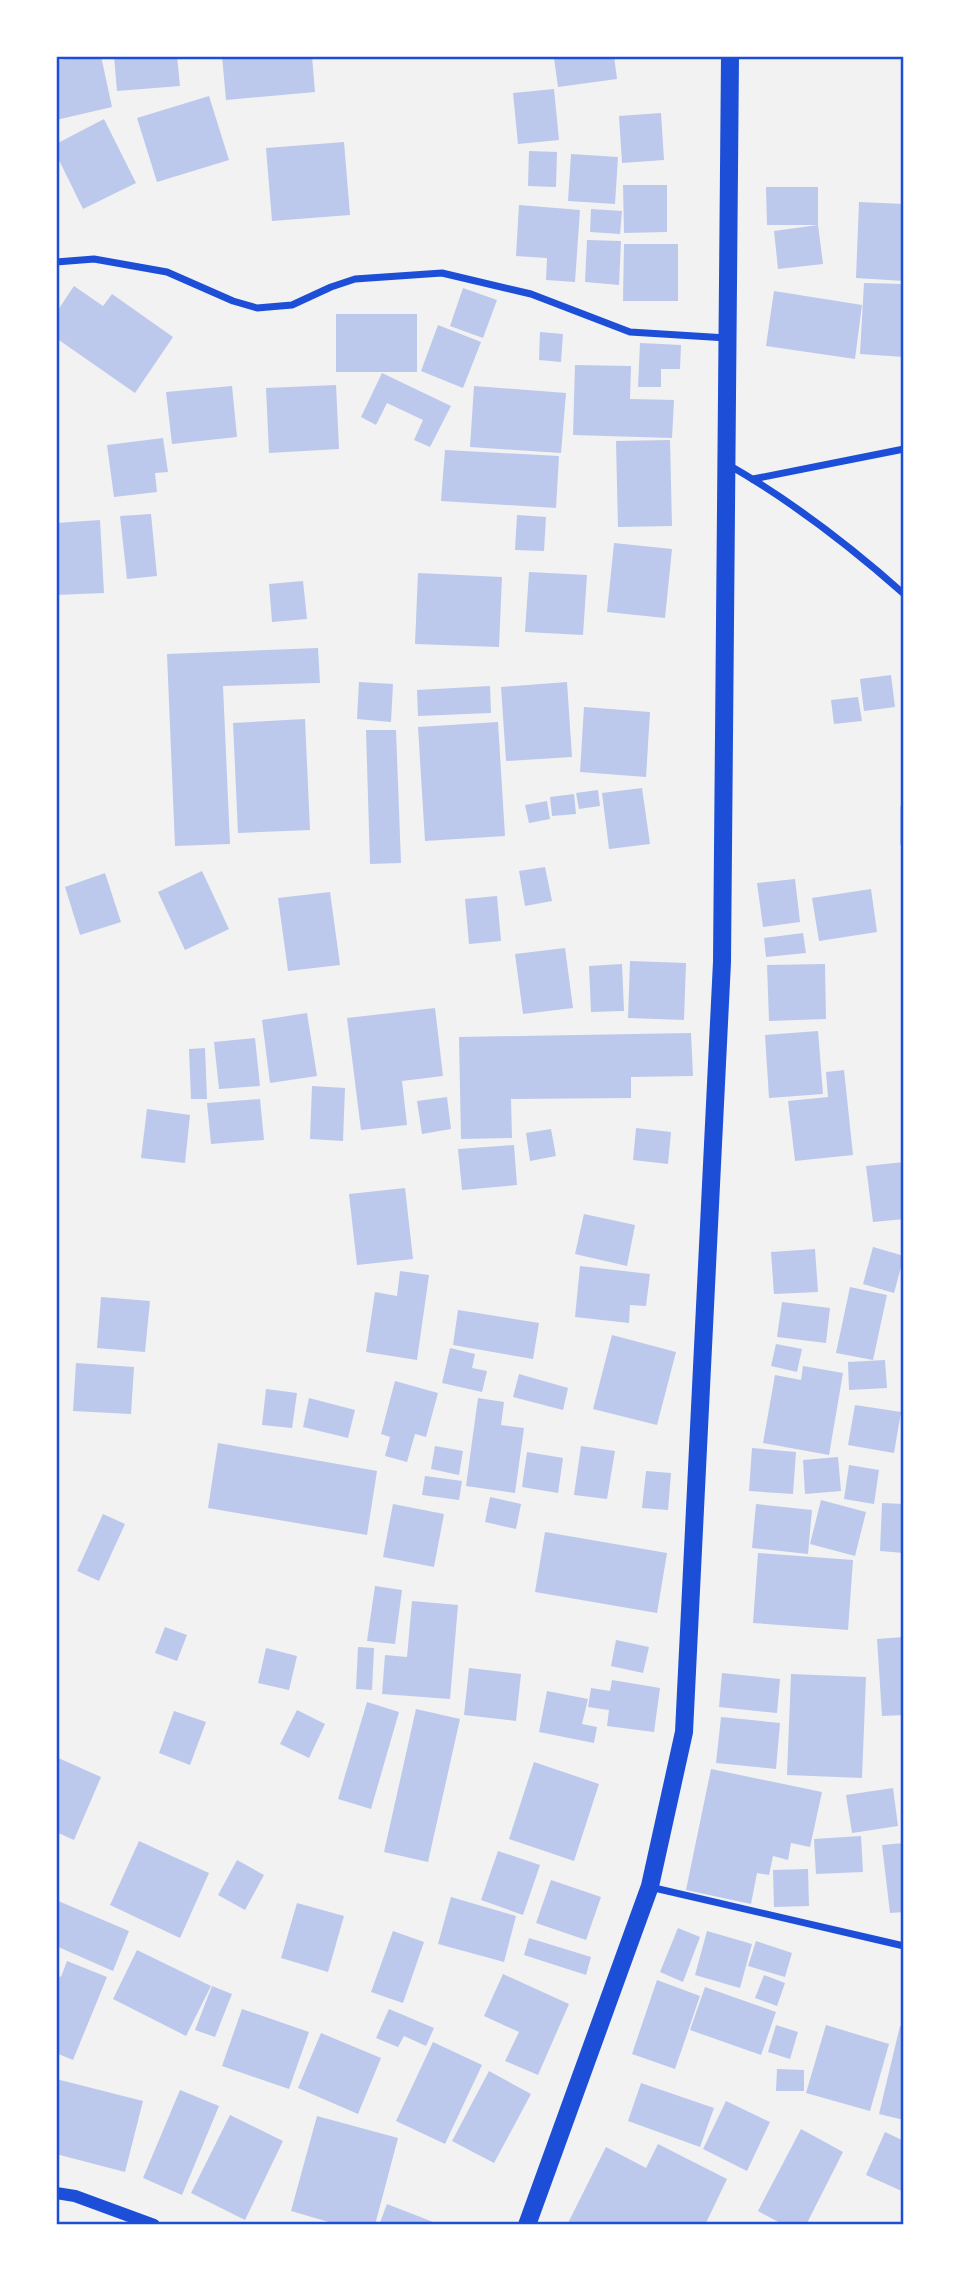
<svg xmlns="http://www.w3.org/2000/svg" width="960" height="2281" viewBox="0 0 960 2281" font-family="Figtree,sans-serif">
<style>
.building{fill:#bdc9ec}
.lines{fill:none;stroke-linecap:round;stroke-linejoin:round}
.minor{stroke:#1d4ed8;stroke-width:7}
.tertiary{stroke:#1d4ed8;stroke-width:12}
.primary{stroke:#1d4ed8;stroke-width:18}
.neatline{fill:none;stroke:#1d4ed8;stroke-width:2.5}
</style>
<rect width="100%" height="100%" fill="#f2f2f2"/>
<!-- building -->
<g class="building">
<polygon points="80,56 101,56 112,107 56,120 56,61"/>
<polygon points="114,56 177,56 180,86 117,91"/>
<polygon points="222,56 312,56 315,92 226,100"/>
<polygon points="568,56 614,56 617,79 558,87 554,58"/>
<polygon points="554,89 559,140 518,144 513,93"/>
<polygon points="209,96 229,160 157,182 137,118"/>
<polygon points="661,113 664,160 622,163 619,116"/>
<polygon points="104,119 136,183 83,209 56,154 56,144"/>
<polygon points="344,142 350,215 272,221 266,148"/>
<polygon points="529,151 557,152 556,187 528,186"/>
<polygon points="571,154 618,157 615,204 568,201"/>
<polygon points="623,185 667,185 667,232 624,233"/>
<polygon points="766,187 818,187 818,225 823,264 778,269 774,231 818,225 767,225"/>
<polygon points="859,202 904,204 904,281 856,278"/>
<polygon points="519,205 580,210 575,282 546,280 547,258 516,256"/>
<polygon points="591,209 622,211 620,234 590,232"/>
<polygon points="587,240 621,241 619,285 585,282"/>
<polygon points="624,244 678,244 678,301 623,301"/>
<polygon points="864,283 904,284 904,357 860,354"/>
<polygon points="74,286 103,306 112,294 173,337 135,393 56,338 56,313"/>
<polygon points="463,288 497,300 483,338 450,326"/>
<polygon points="774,291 862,305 855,359 766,346"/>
<rect x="336" y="314" width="81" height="58"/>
<polygon points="438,325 481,342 463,388 421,371"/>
<polygon points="540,332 563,334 561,362 539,360"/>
<polygon points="640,343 681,345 680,369 661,369 661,387 638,387"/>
<polygon points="575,365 631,366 630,399 674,400 672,438 573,435"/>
<polygon points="382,373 451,406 430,447 414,440 423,420 387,403 376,425 361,417"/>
<polygon points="336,385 339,449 269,453 266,388"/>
<polygon points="232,386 237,437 172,444 166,392"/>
<polygon points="474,386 566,393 561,453 470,447"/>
<polygon points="163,438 168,472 155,473 157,492 114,497 107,445"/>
<polygon points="670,440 672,526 618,527 616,441"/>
<polygon points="445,450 559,456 556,508 441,501"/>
<polygon points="151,514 157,576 127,579 120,516"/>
<polygon points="517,515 546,517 544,551 515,550"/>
<polygon points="100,520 104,593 56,595 56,523"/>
<polygon points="614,543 672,549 665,618 607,612"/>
<polygon points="529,572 587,575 583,635 525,632"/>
<polygon points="418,573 502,577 499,647 415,644"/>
<polygon points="303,581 307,619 272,622 269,584"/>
<polygon points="318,648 320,683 223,686 230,844 175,846 167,654"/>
<polygon points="891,675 895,707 864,711 860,679"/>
<polygon points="359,682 393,684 391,722 357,719"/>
<polygon points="567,682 572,757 506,761 501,687"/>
<polygon points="490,686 491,713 418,716 417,690"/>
<polygon points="858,697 862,721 834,724 831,700"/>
<polygon points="584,707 650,712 646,777 580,772"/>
<polygon points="305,719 310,830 238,833 233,723"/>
<polygon points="498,722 505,836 425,841 418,727"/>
<polygon points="366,730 396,730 401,863 370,864"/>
<polygon points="642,788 650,844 609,849 602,793"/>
<polygon points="598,790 600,806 579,809 576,793"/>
<polygon points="574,794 576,814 552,816 550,797"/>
<polygon points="547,801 550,819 529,823 525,805"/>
<rect x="900" y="806" width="4" height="39"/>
<polygon points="545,867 552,901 525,906 519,871"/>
<polygon points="202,871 229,929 185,950 158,892"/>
<polygon points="105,873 121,922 80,935 65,887"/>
<polygon points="795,879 800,922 763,927 757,883"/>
<polygon points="871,889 877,932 819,941 812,898"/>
<polygon points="330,892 340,965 288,971 278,898"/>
<polygon points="497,896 501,941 469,944 465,899"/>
<polygon points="803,933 806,953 766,957 764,938"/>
<polygon points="565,948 573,1008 523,1014 515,954"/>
<polygon points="630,961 686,963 684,1020 628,1018"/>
<polygon points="622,964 624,1011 591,1012 589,966"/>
<polygon points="825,964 826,1019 769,1021 767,965"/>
<polygon points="435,1008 443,1076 402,1081 407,1125 361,1130 347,1018"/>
<polygon points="307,1013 317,1076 270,1083 262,1020"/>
<polygon points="818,1031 823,1094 769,1098 765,1035"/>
<polygon points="691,1033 693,1076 631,1077 631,1098 511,1099 512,1138 461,1139 459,1037"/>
<polygon points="255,1038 260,1086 219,1089 214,1042"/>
<polygon points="205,1048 207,1099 191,1099 189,1049"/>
<polygon points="844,1070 853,1155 795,1161 788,1101 828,1097 826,1072"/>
<polygon points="312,1086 345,1088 343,1141 310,1139"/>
<polygon points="447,1097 451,1129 422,1134 417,1101"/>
<polygon points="260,1099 264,1140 211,1144 207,1103"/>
<polygon points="147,1109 190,1115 185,1163 141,1158"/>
<polygon points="636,1128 671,1132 668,1164 633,1160"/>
<polygon points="551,1129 556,1156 530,1161 526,1133"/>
<polygon points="514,1145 517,1185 462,1190 458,1149"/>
<polygon points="904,1162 904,1219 873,1222 866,1166"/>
<polygon points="405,1188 413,1259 357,1265 349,1194"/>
<polygon points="584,1214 635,1225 627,1266 575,1254"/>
<polygon points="873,1247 904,1256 894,1293 863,1284"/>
<polygon points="815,1249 818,1292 774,1294 771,1252"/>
<polygon points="580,1266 650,1274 646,1306 630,1305 629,1323 575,1317"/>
<polygon points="400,1271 429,1275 417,1360 366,1352 375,1292 397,1296"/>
<polygon points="850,1287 887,1295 873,1360 836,1353"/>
<polygon points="101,1297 150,1301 145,1352 97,1348"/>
<polygon points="782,1302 830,1308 826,1343 777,1337"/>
<polygon points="458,1310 539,1323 533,1359 453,1345"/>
<polygon points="612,1335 676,1352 657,1425 593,1409"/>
<polygon points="776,1344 802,1349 797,1372 771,1366"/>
<polygon points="450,1348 475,1354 472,1368 487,1371 482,1392 442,1383"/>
<polygon points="885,1360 887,1388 849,1390 848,1362"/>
<polygon points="76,1363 134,1367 131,1414 73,1411"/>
<polygon points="803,1366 843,1373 829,1455 763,1443 775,1375 801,1380"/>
<polygon points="519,1374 568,1388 563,1410 513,1397"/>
<polygon points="395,1381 438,1393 426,1437 415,1434 407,1462 385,1456 390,1437 381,1434"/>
<polygon points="266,1389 297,1393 292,1428 262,1425"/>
<polygon points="309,1398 355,1410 348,1438 303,1427"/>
<polygon points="478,1398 504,1402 501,1425 524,1428 515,1493 466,1486"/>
<polygon points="855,1405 901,1412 894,1453 848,1445"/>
<polygon points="218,1443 377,1471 367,1535 208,1508"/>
<polygon points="435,1446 463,1451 459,1475 431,1469"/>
<polygon points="581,1446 615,1451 607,1499 574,1495"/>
<polygon points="752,1448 796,1452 793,1494 749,1491"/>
<polygon points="527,1452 563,1458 558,1493 522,1487"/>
<polygon points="838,1457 841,1491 805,1494 803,1460"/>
<polygon points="849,1465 879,1470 874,1504 844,1499"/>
<polygon points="646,1471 671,1473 668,1510 642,1508"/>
<polygon points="425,1476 462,1481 459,1500 422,1495"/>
<polygon points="490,1497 521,1504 516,1529 485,1522"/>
<polygon points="821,1500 866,1512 855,1556 810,1544"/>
<polygon points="882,1503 904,1504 904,1553 880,1551"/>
<polygon points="393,1504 444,1514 434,1567 383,1557"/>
<polygon points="756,1504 812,1510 808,1554 752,1548"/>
<polygon points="103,1514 125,1524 99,1581 77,1571"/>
<polygon points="545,1532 667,1553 657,1613 535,1592"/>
<polygon points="758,1553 853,1560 848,1630 753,1623"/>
<polygon points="901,1561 904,1561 904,1588 902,1588"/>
<polygon points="375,1586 402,1590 395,1644 367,1641"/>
<polygon points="412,1601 458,1605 450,1699 382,1694 385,1655 407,1657"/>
<polygon points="165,1627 187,1635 177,1661 155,1653"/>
<polygon points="904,1637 904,1715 882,1716 877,1639"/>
<polygon points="616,1640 649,1647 643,1673 611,1666"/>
<polygon points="358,1647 374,1648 372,1690 356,1689"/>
<polygon points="266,1648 297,1656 289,1690 258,1683"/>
<polygon points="469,1668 521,1674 516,1721 464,1715"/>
<polygon points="722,1673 780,1679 777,1713 719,1707"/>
<polygon points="791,1674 866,1677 862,1778 787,1775"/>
<polygon points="612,1680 660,1688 654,1732 607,1726 609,1710 588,1707 591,1688 610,1691"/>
<polygon points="547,1691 588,1699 582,1724 597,1727 594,1743 539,1732"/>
<polygon points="367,1702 399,1712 371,1809 338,1799"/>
<polygon points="416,1709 460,1719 428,1862 384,1852"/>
<polygon points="297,1710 325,1724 309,1758 280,1744"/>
<polygon points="174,1711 206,1722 190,1765 159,1753"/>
<polygon points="721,1717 780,1723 776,1769 716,1763"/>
<polygon points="56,1757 101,1777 74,1840 56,1832"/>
<polygon points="534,1762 599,1784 574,1861 509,1839"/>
<polygon points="711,1769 822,1792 810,1847 791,1843 788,1860 773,1856 769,1875 757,1873 751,1904 686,1890"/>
<polygon points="893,1788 898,1826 852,1833 846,1795"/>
<polygon points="861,1836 863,1872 816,1874 814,1839"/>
<polygon points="139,1841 209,1873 180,1938 110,1905"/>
<polygon points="904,1843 904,1912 890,1913 882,1845"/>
<polygon points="498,1851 540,1865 523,1915 481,1900"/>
<polygon points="237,1860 264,1875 245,1910 218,1895"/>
<polygon points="808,1869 809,1906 774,1907 773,1870"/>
<polygon points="551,1880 601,1897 586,1940 536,1923"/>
<polygon points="451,1897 516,1916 504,1962 438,1944"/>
<polygon points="56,1900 129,1931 113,1971 56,1946"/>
<polygon points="297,1903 344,1916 328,1972 281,1958"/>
<polygon points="678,1928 700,1937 683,1982 660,1972"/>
<polygon points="393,1931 424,1942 403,2003 371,1992"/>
<polygon points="707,1931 752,1944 740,1988 695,1975"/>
<polygon points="529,1938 591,1957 586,1975 524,1955"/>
<polygon points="756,1941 792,1953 785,1977 748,1966"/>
<polygon points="137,1950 211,1986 186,2036 113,1999"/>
<polygon points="67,1961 107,1977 73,2060 56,2053 56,1975 61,1977"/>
<polygon points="503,1974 569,2004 538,2075 505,2061 519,2032 484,2016"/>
<polygon points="764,1975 785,1983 777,2006 755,1998"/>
<polygon points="657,1980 700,1996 675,2069 632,2054"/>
<polygon points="212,1986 232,1994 215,2037 195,2030"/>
<polygon points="705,1987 776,2012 761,2055 690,2030"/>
<polygon points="242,2009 309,2032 289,2089 222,2066"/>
<polygon points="389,2009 434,2028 426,2046 404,2036 398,2047 376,2038"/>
<polygon points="776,2025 798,2032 790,2059 768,2052"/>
<polygon points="826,2025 889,2044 870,2111 806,2093"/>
<polygon points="900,2026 904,2027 904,2120 879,2114"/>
<polygon points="321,2033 381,2058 358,2114 298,2088"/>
<polygon points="433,2042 482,2065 445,2144 396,2121"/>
<polygon points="777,2069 804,2070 804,2091 776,2091"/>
<polygon points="489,2071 531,2094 494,2163 452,2141"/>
<polygon points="56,2079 143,2101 125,2172 56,2154"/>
<polygon points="641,2083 714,2108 700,2147 628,2121"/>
<polygon points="180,2090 219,2106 182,2195 143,2178"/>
<polygon points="726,2101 770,2122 747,2171 703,2149"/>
<polygon points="230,2115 283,2141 245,2220 191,2193"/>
<polygon points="317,2116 398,2138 375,2225 339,2225 291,2211"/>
<polygon points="801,2129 843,2152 806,2225 784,2225 758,2211"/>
<polygon points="885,2132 904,2141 904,2192 866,2175"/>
<polygon points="658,2144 727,2179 705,2225 571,2225 568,2223 606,2147 646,2168"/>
<polygon points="387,2204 441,2225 379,2225"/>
</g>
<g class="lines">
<!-- minor -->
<g class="minor">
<polyline points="56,262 94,259 167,272 233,301 257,308 292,305 331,287 355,279 442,273 531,294 630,332 727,338"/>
<path d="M727,464C790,500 850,546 904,594"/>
<polyline points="753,479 904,449"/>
<polyline points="650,1887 904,1946"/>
</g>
<!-- tertiary -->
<polyline class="tertiary" points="56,2193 75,2196 154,2225"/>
<!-- primary -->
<polyline class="primary" points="527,2225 650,1886 684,1732 722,962 730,56"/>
</g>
<!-- border -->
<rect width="960" height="2281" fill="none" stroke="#ffffff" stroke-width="116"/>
<rect x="58" y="58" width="844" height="2165" class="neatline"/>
</svg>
